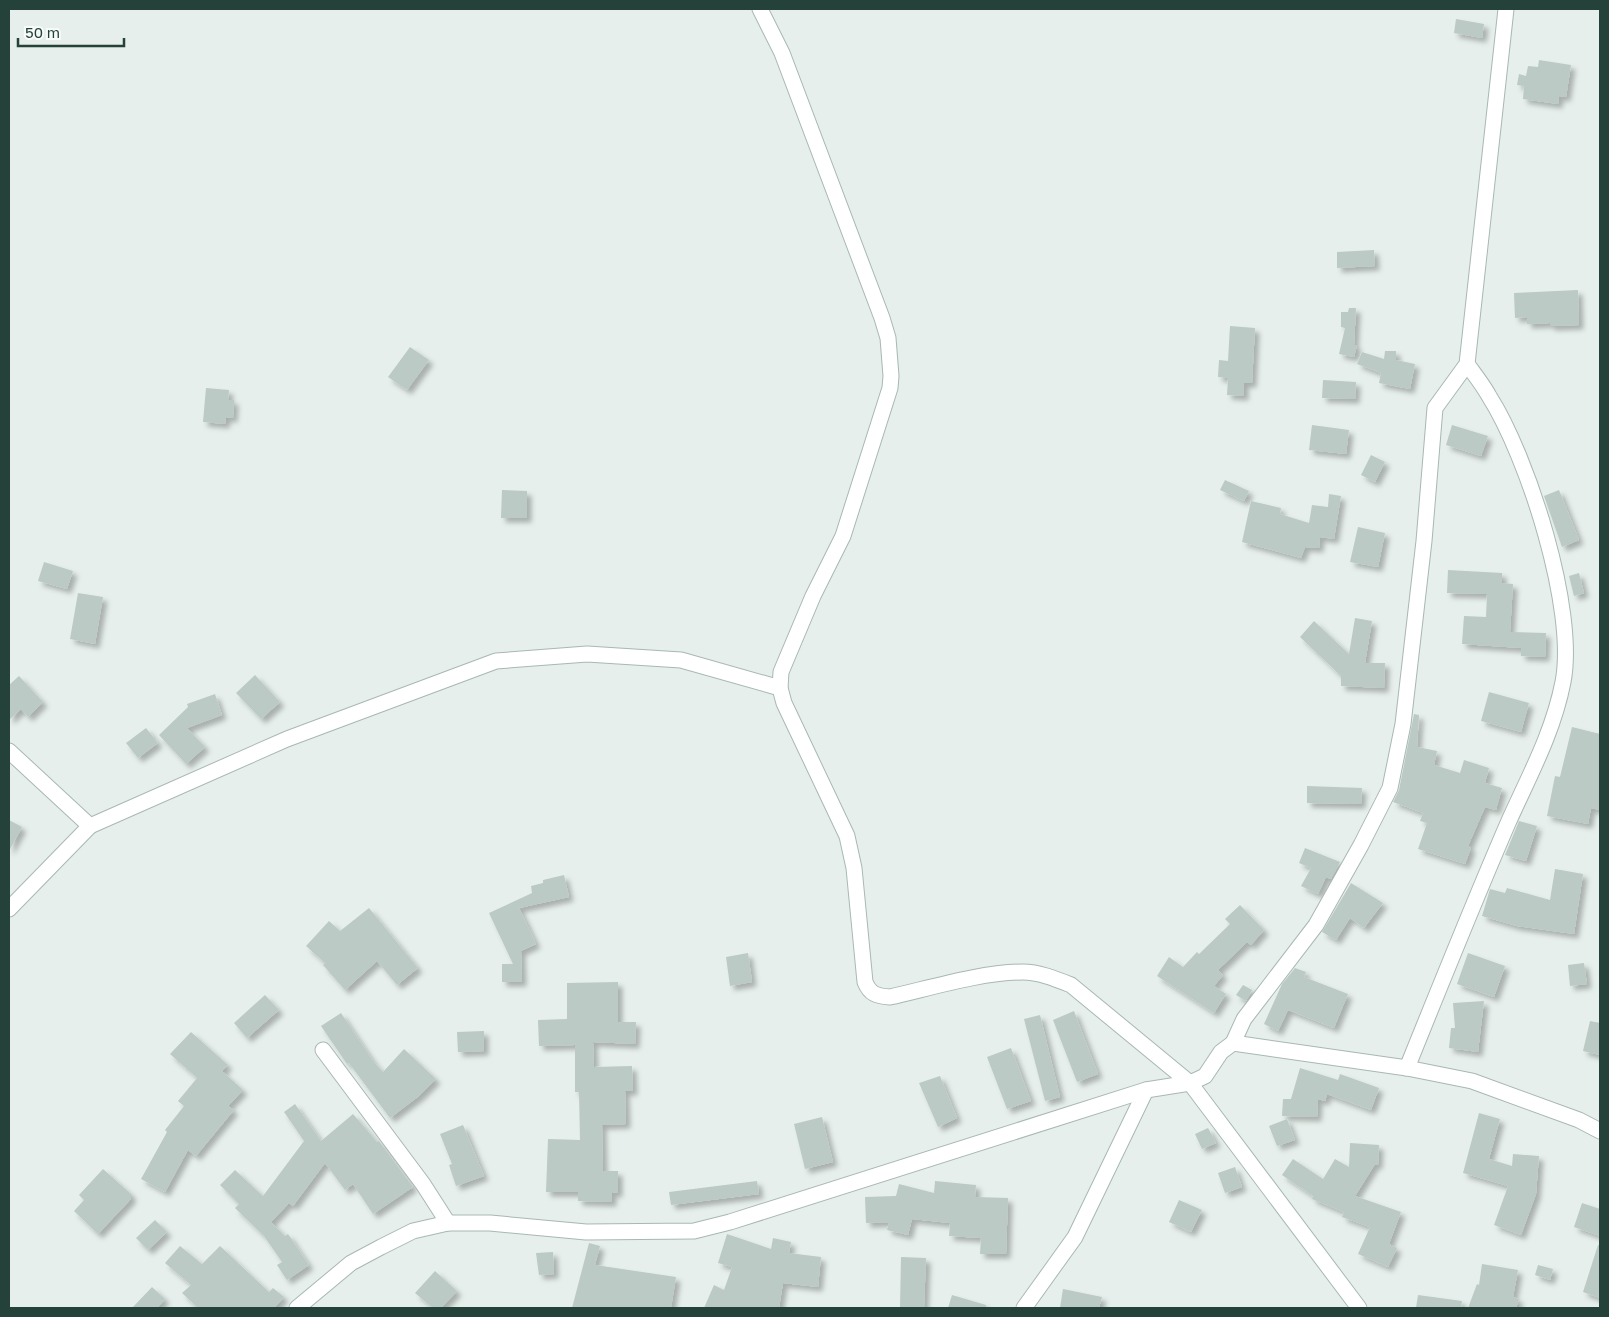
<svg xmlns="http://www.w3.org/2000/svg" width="1609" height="1317" viewBox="0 0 1609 1317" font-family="'Golos Text',sans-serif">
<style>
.building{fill:#bbcac4;filter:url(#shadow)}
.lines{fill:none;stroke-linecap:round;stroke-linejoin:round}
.minor-casing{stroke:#a8b8b2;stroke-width:17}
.minor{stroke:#fff;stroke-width:15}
</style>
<defs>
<filter id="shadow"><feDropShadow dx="4.5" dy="4.5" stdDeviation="2.5" flood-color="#0004"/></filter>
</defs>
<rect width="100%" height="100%" fill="#e6efeb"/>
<!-- building -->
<g class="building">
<polygon points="1456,19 1484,24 1482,38 1454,33"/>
<polygon points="1539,60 1571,65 1566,97 1559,96 1558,104 1523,99 1524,86 1517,85 1519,74 1526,76 1528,66 1538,67"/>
<polygon points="1374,250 1375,266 1337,268 1337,252"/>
<polygon points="1578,290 1579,325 1550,326 1550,323 1527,324 1527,317 1515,318 1514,293"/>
<polygon points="1349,308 1356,308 1354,345 1357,345 1354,357 1339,354 1345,328 1341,327 1341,312 1348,312"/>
<polygon points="1230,326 1255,328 1252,383 1244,383 1244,396 1227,395 1228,378 1218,377 1219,360 1228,361"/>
<polygon points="410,347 429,360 407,390 388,377"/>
<polygon points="1385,351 1396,351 1396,360 1415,364 1410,389 1379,383 1381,373 1357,364 1362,352 1384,359"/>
<polygon points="1323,380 1356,382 1355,399 1322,398"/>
<polygon points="206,388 229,390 228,400 234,400 233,418 226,417 225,424 203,422"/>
<polygon points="1312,425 1349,430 1346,454 1309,450"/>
<polygon points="1452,425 1488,436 1481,456 1446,445"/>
<polygon points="1371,455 1385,462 1375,482 1361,475"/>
<polygon points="1225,480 1249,491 1244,501 1220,490"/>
<polygon points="502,490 527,491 527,518 501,518"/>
<polygon points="1559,490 1579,540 1562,547 1544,496"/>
<polygon points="1329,494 1341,496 1334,539 1320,537 1319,548 1305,547 1301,558 1242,542 1251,501 1281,508 1280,514 1309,523 1312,505 1328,507"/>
<polygon points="1358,527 1385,533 1378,567 1350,562"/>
<polygon points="44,562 73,571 67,589 38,581"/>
<polygon points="1448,570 1502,573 1502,583 1513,584 1510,632 1546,633 1545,657 1521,656 1521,648 1462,644 1464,616 1486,617 1487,594 1447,593"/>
<polygon points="1579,573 1584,593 1574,596 1569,576"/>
<polygon points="78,593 103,597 95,644 70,639"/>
<polygon points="1355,618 1372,621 1365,663 1385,663 1384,688 1341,686 1341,676 1300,637 1314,621 1349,654"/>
<polygon points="255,675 280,702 261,719 236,693"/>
<polygon points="19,676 43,702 28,717 21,709 9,720 9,685"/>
<polygon points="1489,692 1529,703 1521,732 1481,721"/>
<polygon points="215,694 222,715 187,728 205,747 186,764 159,735 188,707 187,704"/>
<polygon points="1414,714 1419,715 1417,747 1437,751 1434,765 1460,773 1464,760 1489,768 1485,783 1502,788 1496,810 1485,807 1468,846 1471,848 1465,864 1418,849 1427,823 1420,821 1423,813 1393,802 1399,790"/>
<polygon points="1572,727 1600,734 1600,810 1591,808 1588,824 1547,816 1555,776 1560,777"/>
<polygon points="146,728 158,743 138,758 126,743"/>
<polygon points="1307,786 1362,788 1361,804 1307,803"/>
<polygon points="9,820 22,827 9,851"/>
<polygon points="1519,821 1537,826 1526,861 1505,855"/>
<polygon points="1305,848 1340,862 1331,879 1326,877 1318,894 1301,886 1311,868 1299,863"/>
<polygon points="1555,869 1583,874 1574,934 1517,926 1482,916 1490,889 1505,893 1507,888 1550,900"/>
<polygon points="564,875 569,897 519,908 536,944 521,951 522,982 502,982 502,964 513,964 489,913 532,893 531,886 543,883 543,880"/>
<polygon points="1351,883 1383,903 1364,928 1350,918 1336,940 1322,932"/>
<polygon points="1240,905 1264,930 1251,945 1247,942 1218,970 1223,975 1214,986 1226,994 1214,1013 1157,976 1169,957 1183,967 1197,952 1199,954 1230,924 1225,919"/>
<polygon points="369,908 418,968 397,985 377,961 345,990 323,965 325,963 306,946 329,921 340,931"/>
<polygon points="748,953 752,982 730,986 726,957"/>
<polygon points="1468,953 1505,966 1494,997 1457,984"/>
<polygon points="1584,963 1587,984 1570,986 1568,965"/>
<polygon points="1295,968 1306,972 1304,977 1348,994 1334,1028 1288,1010 1278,1031 1264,1024 1282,984"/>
<polygon points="618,982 618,1022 636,1022 635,1044 593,1042 594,1067 632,1066 633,1091 625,1091 626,1124 602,1125 603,1171 618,1171 618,1193 612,1192 612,1202 578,1201 578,1192 546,1192 548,1139 580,1140 579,1092 575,1092 575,1045 539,1046 538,1020 567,1019 567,983"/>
<polygon points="1243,985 1252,990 1246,1001 1236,995"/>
<polygon points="265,995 279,1010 247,1038 234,1023"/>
<polygon points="1484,1001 1478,1052 1449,1048 1451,1028 1455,1028 1453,1003"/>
<polygon points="1074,1011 1098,1074 1077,1082 1053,1020"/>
<polygon points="341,1013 373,1061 383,1072 404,1049 436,1079 419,1096 390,1118 349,1063 347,1064 321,1026"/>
<polygon points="1040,1015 1060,1097 1045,1101 1024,1019"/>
<polygon points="1590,1021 1600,1023 1600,1055 1583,1051"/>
<polygon points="484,1031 484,1051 458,1052 457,1032"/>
<polygon points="191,1032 228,1065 222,1071 243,1090 228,1106 234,1110 196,1156 188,1150 165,1192 141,1179 167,1132 165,1130 184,1106 178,1101 197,1078 170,1054"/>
<polygon points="1011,1048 1031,1101 1007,1109 987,1057"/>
<polygon points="1300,1068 1338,1080 1340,1074 1379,1088 1371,1110 1327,1094 1325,1101 1318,1099 1317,1117 1282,1116 1283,1099 1291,1099"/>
<polygon points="940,1076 957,1118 938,1127 919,1083"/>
<polygon points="295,1104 321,1141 353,1114 377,1142 379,1141 413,1187 373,1214 353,1184 345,1190 325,1163 293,1206 289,1203 271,1222 285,1236 288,1234 309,1265 287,1280 277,1265 282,1262 264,1236 235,1208 239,1204 220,1185 235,1170 263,1196 304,1141 284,1112"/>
<polygon points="1479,1113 1500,1119 1489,1159 1512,1166 1513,1154 1539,1156 1536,1194 1521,1235 1494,1225 1508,1186 1463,1173"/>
<polygon points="822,1117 833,1162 805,1169 794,1124"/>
<polygon points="1287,1119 1295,1140 1277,1146 1269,1126"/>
<polygon points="463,1125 484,1176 456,1186 449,1165 452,1164 440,1134"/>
<polygon points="1208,1128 1216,1143 1202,1149 1195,1134"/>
<polygon points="1350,1143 1379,1145 1378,1165 1375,1164 1355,1196 1401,1212 1389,1244 1397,1248 1388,1267 1358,1254 1370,1227 1342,1217 1344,1212 1312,1199 1313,1196 1282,1175 1293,1159 1323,1179 1335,1159 1349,1167"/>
<polygon points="1235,1167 1242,1187 1225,1193 1218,1173"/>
<polygon points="103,1169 131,1194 131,1199 98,1234 74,1211 84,1200 79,1195"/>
<polygon points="757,1181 759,1194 671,1205 669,1192"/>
<polygon points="935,1181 976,1185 975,1197 1008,1198 1006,1254 980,1254 981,1238 949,1236 950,1223 912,1219 908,1235 887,1230 889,1222 866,1223 865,1197 896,1196 899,1184 934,1193"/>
<polygon points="1179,1200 1202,1210 1191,1232 1169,1222"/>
<polygon points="1582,1203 1600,1209 1600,1236 1574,1227"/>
<polygon points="155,1220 167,1232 148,1250 136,1238"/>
<polygon points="727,1234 771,1249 773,1238 791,1242 789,1253 821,1257 818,1287 783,1283 779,1308 704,1308 714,1285 724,1290 732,1267 718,1263"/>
<polygon points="589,1243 600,1246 595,1265 676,1277 671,1308 572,1308"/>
<polygon points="1598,1245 1600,1245 1600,1298 1583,1292"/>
<polygon points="180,1246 202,1264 220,1246 269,1292 273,1288 284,1297 274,1308 198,1308 182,1293 191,1285 165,1263"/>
<polygon points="553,1252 554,1274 539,1275 536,1253"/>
<polygon points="901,1257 926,1258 924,1308 900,1308"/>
<polygon points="1482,1264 1518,1270 1513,1297 1519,1299 1516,1308 1468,1308 1477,1284 1479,1285"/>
<polygon points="1538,1265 1553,1269 1550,1280 1535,1275"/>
<polygon points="435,1271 457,1291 441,1308 433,1308 415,1293"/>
<polygon points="152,1287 165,1299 157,1308 132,1308"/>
<polygon points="1063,1289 1102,1297 1099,1308 1060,1308"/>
<polygon points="952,1295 986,1305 986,1308 948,1308"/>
<polygon points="1418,1295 1462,1301 1461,1308 1416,1308"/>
</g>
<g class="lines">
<defs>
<g id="minor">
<path d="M760,9L782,53L882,318L888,338L891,376L890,388L843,536L813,596L781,672L780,688L784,703L847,836L854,868L865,982C870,994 876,996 890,997C930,988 982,972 1023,972C1039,972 1056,979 1071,985L1190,1083L1359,1308"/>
<polyline points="9,751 90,826 287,739 496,661 587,654 681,660 780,688"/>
<polyline points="9,909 90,826"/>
<polyline points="1233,1043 1244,1019 1316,925 1361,845 1390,788 1403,724 1424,541 1435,408 1467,364 1506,9"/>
<polyline points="323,1050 423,1184 448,1223"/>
<path d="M1407,1068C1440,986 1473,904 1508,823C1529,776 1553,733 1563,682C1577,610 1528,457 1489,396C1483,385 1475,375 1467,364"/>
<polyline points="297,1308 351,1263 381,1247 413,1231 448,1223 490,1223 586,1232 694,1231 730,1222 1146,1090 1190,1083 1205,1076 1221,1052 1233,1043 1407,1068 1472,1081 1579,1120 1600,1131"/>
<polyline points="1024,1308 1075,1237 1146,1090"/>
</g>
</defs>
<!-- minor casing -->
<use href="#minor" class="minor-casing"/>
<!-- minor -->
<use href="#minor" class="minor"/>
</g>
<!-- border -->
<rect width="1609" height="1317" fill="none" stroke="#24423a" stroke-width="20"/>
<!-- scale -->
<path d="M18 38v8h106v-8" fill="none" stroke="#24423a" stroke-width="2.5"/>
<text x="25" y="38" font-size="15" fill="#24423a" stroke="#f7fbf9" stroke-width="4" paint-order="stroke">50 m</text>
</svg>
